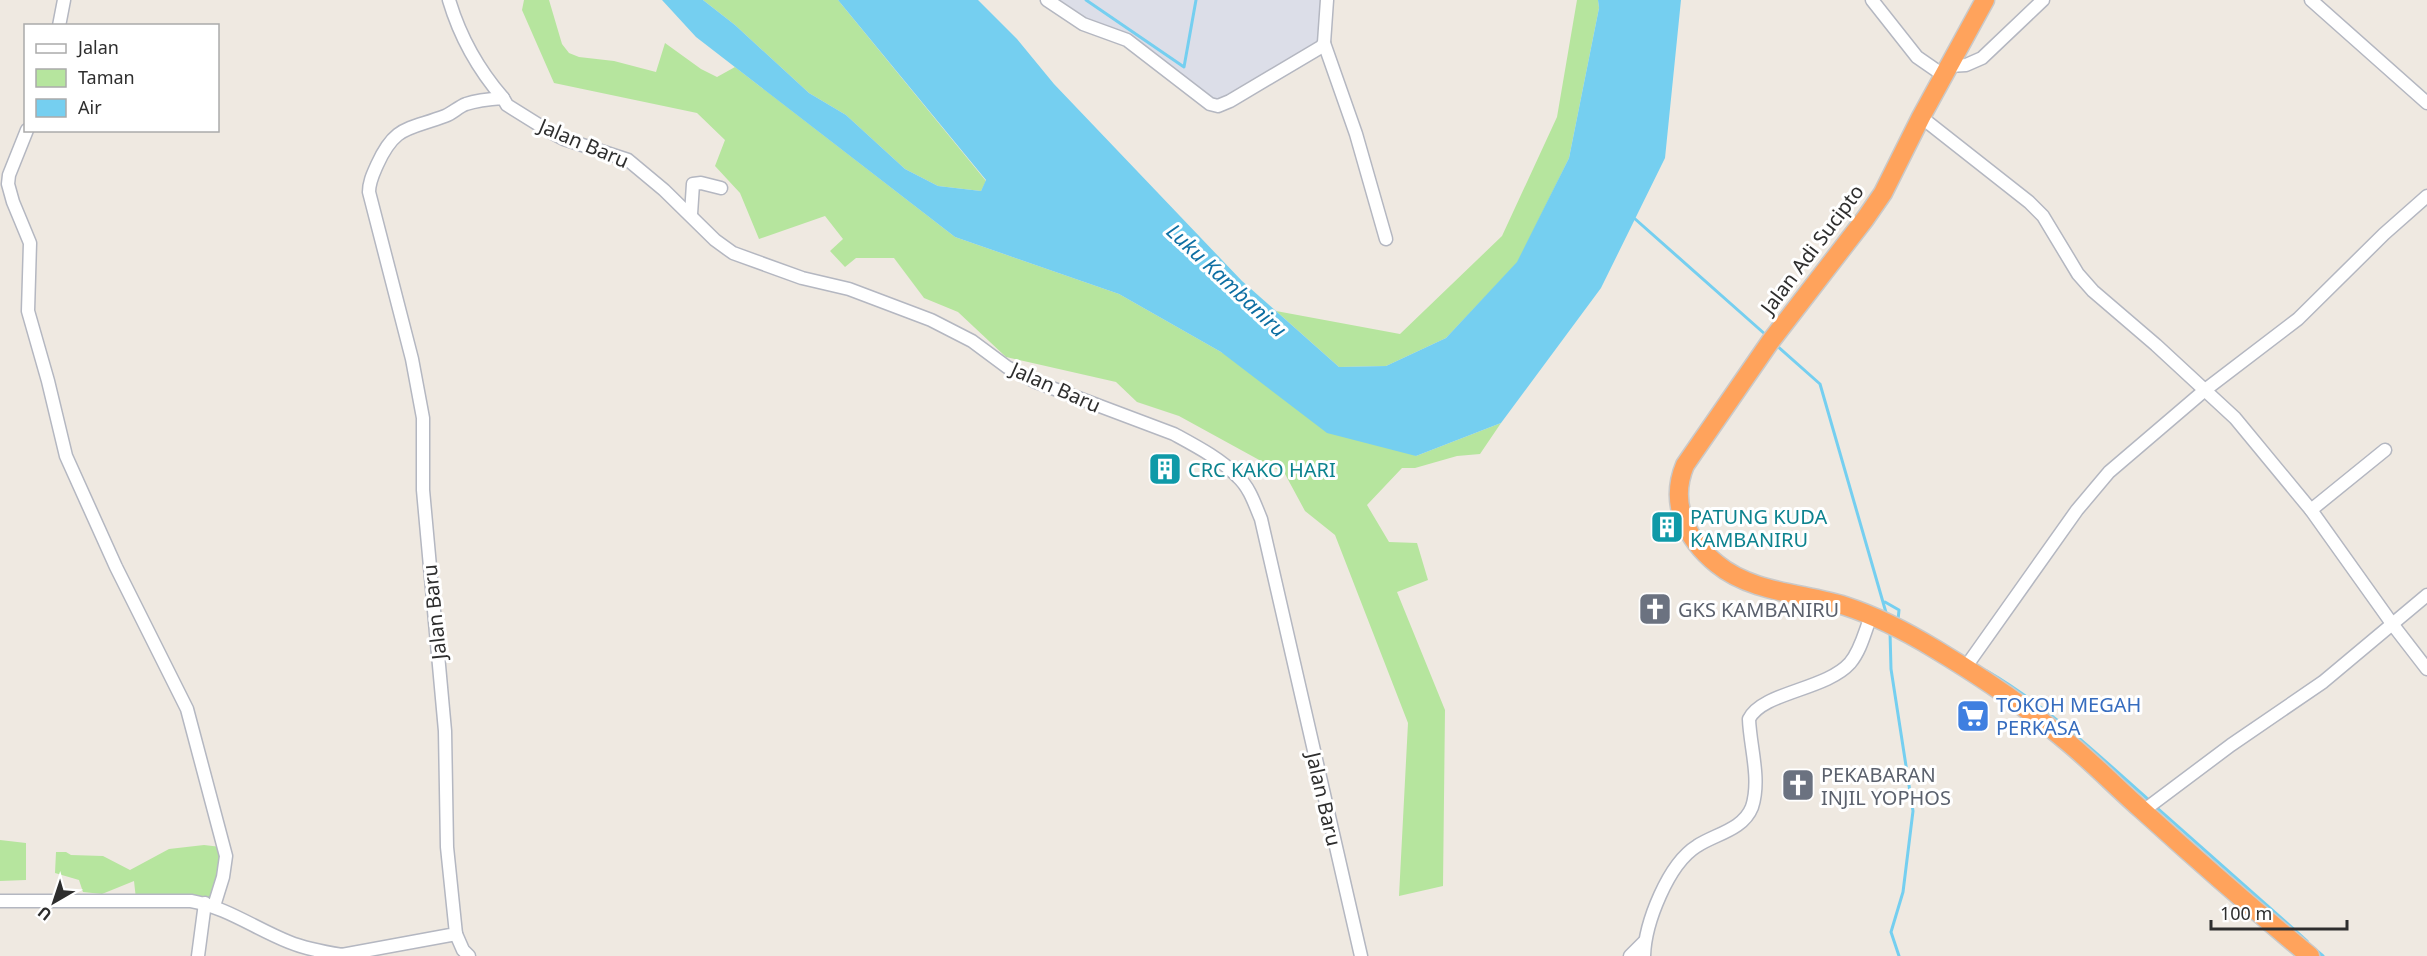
<svg xmlns="http://www.w3.org/2000/svg" width="2427" height="956" viewBox="0 0 2427 956" font-family="'Noto Sans',sans-serif">
<style>
.airport{fill:#dcdee8}
.green{fill:#b6e59e}
.water{fill:#75cff0}
.lines{fill:none;stroke-linecap:round;stroke-linejoin:round}
.stream{stroke:#75cff0;stroke-width:3}
.minor-casing{stroke:#b4b7c1;stroke-width:15}
.highway-casing{stroke:#c9c9c9;stroke-width:21}
.minor{stroke:#fff;stroke-width:12}
.highway{stroke:#ffa35c;stroke-width:18}
.labels{text-anchor:middle;dominant-baseline:central;stroke-width:6;stroke-linejoin:round;paint-order:stroke}
.street-label{font-size:20px;fill:#2e2e2e;stroke:#fff}
.culture-label{font-size:20px;fill:#0d838f;stroke:#fff;text-anchor:start}
.worship-label{font-size:20px;fill:#5b616d;stroke:#fff;text-anchor:start}
.shop-label{font-size:20px;fill:#366cbe;stroke:#fff;text-anchor:start}
.water-label{font-size:21px;font-style:italic;fill:#0d6fa3;stroke:#fff}
</style>
<rect width="100%" height="100%" fill="#efe9e1"/>
<!-- airport -->
<polygon class="airport" points="1053,0 1323,0 1320,42 1216,103 1129,37 1083,21"/>
<!-- green -->
<g class="green">
<polygon points="524,0 549,0 562,44 569,53 579,57 614,61 656,72 665,43 701,69 717,77 735,67 955,237 1119,294 1221,352 1416,456 1501,423 1480,454 1457,456 1415,468 1402,468 1367,505 1389,542 1417,543 1428,580 1397,592 1445,710 1443,886 1399,896 1408,723 1335,535 1305,511 1285,474 1179,416 1137,402 1116,382 1006,357 958,312 924,298 894,258 856,258 845,267 830,251 843,239 825,216 759,239 740,193 715,166 725,140 697,113 554,83 522,10"/>
<polygon points="703,0 838,0 986,181 981,191 938,186 905,169 846,115 809,93 735,25"/>
<polygon points="1577,0 1598,0 1599,8 1569,158 1518,262 1446,338 1386,366 1339,367 1276,311 1400,334 1502,236 1557,117"/>
<polygon points="0,840 26,843 26,880 0,881"/>
<polygon points="204,845 221,847 221,879 210,913 190,906 137,908 134,881 102,894 83,892 79,880 55,873 56,852 66,852 71,855 103,856 130,870 169,849"/>
</g>
<!-- water -->
<polygon class="water" points="662,0 703,0 735,25 809,93 846,115 905,169 938,186 981,191 986,180 838,0 978,0 1017,39 1054,84 1242,281 1339,367 1386,366 1446,338 1517,262 1569,158 1599,8 1598,0 1681,0 1665,158 1601,288 1501,423 1416,456 1327,433 1221,352 1119,294 955,237 696,37"/>
<g class="lines">
<!-- stream -->
<g class="stream">
<polyline points="1086,0 1184,67 1196,0"/>
<polyline points="1634,218 1766,335"/>
<polyline points="1775,344 1820,384 1887,616"/>
<polyline points="1885,602 1899,610 1898,620 1901,621"/>
<polyline points="1890,632 1891,669 1913,811 1903,892 1891,932 1899,956"/>
<path d="M1987,671C2047,706 2098,755 2150,801"/>
<polyline points="2155,806 2307,941"/>
<polyline points="2316,950 2323,956"/>
</g>
<defs>
<g id="minor">
<path d="M449,0C460,37 477,68 503,98"/>
<polyline points="1047,0 1083,24 1127,40 1210,104 1218,106 1230,101 1321,47 1324,43 1327,0"/>
<polyline points="1872,0 1917,57 1943,75"/>
<polyline points="2311,0 2427,103"/>
<polyline points="59,26 64,0"/>
<polyline points="1324,43 1356,134 1386,239"/>
<polyline points="1949,66 1966,65 1982,58 2043,0"/>
<polyline points="1921,117 2029,202 2043,216 2078,274 2093,291 2156,345 2235,418 2311,510 2393,625 2427,669"/>
<polyline points="27,130 9,175 8,184 13,202 30,243 28,311 48,381 66,456 116,567 187,709 226,856 223,877 214,906"/>
<polyline points="691,214 693,184 701,183 721,188"/>
<polyline points="2311,510 2385,450"/>
<polyline points="1965,668 2077,510 2109,472 2205,390 2298,319 2384,234 2427,196"/>
<polyline points="2143,811 2231,745 2323,682 2427,595"/>
<path d="M0,901H191C226,907 256,929 289,942C306,949 324,952 342,955L456,934L447,847L445,731L423,490V418L412,359L369,192C369,182 373,174 377,165C395,125 408,130 445,116C453,113 458,107 466,104C478,100 490,99 503,98L507,105L547,130L564,139L628,160L664,190L715,240L733,253L802,278L849,289L931,320L972,341L1007,367L1036,382L1174,434C1196,446 1221,459 1238,477C1250,488 1255,505 1261,519L1361,956"/>
<polyline points="456,934 463,950 469,956"/>
<polyline points="198,956 205,903"/>
<polyline points="1630,956 1644,942"/>
<path d="M1644,956C1645,923 1668,864 1697,846C1715,834 1743,830 1752,807C1761,779 1750,747 1749,719C1762,692 1826,690 1850,663C1861,650 1865,631 1871,616"/>
</g>
<path id="highway" d="M1985,0L1921,117L1883,193L1865,219L1770,342L1685,465C1669,503 1686,539 1717,564C1752,593 1804,593 1845,606C1876,616 1907,632 1935,649C1980,676 2025,706 2065,740C2092,762 2116,787 2142,810C2197,860 2253,909 2310,956"/>
</defs>
<!-- minor casing -->
<use href="#minor" class="minor-casing"/>
<!-- highway casing -->
<use href="#highway" class="highway-casing"/>
<!-- minor -->
<use href="#minor" class="minor"/>
<!-- highway -->
<use href="#highway" class="highway"/>
</g>
<!-- icons -->
<defs>
<symbol id="building-square" viewBox="-11 -11 22 22"><rect x="-9" y="-9" width="18" height="18" rx="4" fill="#0f9aa8" stroke="#fff"/><path d="M-4-6H4V6H1V3H-1V6H-4ZM-2.5-4.3h1.7v1.8h-1.7ZM.8-4.3h1.7v1.8H.8ZM-2.5-1h1.7V.8h-1.7ZM.8-1h1.7V.8H.8Z" fill="#fff"/></symbol>
<symbol id="church-square" viewBox="-11 -11 22 22"><rect x="-9" y="-9" width="18" height="18" rx="4" fill="#6b7280" stroke="#fff"/><path d="M-1.2-6h2.4v3.5h3.3v2.4h-3.3V6h-2.4V-.1h-3.3v-2.4h3.3Z" fill="#fff"/></symbol>
<symbol id="supermarket-square" viewBox="-11 -11 22 22"><rect x="-9" y="-9" width="18" height="18" rx="4" fill="#3f7fe0" stroke="#fff"/><path d="M-6-5.5h2.5l.6 2H6L4.5 2H-2.5L-4.4-4H-6ZM-1.5 3.2a1.3 1.3 0 1 0 .1 0ZM3 3.2a1.3 1.3 0 1 0 .1 0Z" fill="#fff"/></symbol>
</defs>
<g fill-rule="evenodd">
<use href="#building-square" x="1146" y="450" width="38" height="38"/>
<use href="#building-square" x="1648" y="508" width="38" height="38"/>
<use href="#church-square" x="1636" y="590" width="38" height="38"/>
<use href="#supermarket-square" x="1954" y="697" width="38" height="38"/>
<use href="#church-square" x="1779" y="766" width="38" height="38"/>
</g>
<g class="labels">
<!-- street labels -->
<g class="street-label">
<text transform="translate(584 143) rotate(23)">Jalan Baru</text>
<text transform="translate(1812 249) rotate(-53)">Jalan Adi Sucipto</text>
<text transform="translate(1056 387) rotate(24)">Jalan Baru</text>
<text transform="translate(434 612) rotate(-96)">Jalan Baru</text>
<text transform="translate(1324 799) rotate(77)">Jalan Baru</text>
</g>
<!-- culture labels -->
<g class="culture-label">
<text x="1188" y="469">CRC KAKO HARI</text>
<text x="1690" y="516">PATUNG KUDA<tspan x="1690" dy="23">KAMBANIRU</tspan></text>
</g>
<!-- worship labels -->
<g class="worship-label">
<text x="1678" y="609">GKS KAMBANIRU</text>
<text x="1821" y="774">PEKABARAN<tspan x="1821" dy="23">INJIL YOPHOS</tspan></text>
</g>
<!-- shop labels -->
<g class="shop-label">
<text x="1996" y="704">TOKOH MEGAH<tspan x="1996" dy="23">PERKASA</tspan></text>
</g>
<!-- water labels -->
<g class="water-label">
<text transform="translate(1227 280) rotate(43)">Luku Kambaniru</text>
</g>
</g>
<!-- legend -->
<rect x="24" y="24" width="195" height="108" fill="#ffffff" stroke="#ababab" stroke-width="1.5"/>
<rect x="36" y="44" width="30" height="9" fill="#ffffff" stroke="#ababab" stroke-width="1.5"/>
<text x="78" y="54" font-size="18" fill="#2e2e2e">Jalan</text>
<rect x="36" y="69" width="30" height="18" fill="#b6e59e" stroke="#ababab" stroke-width="1.5"/>
<text x="78" y="84" font-size="18" fill="#2e2e2e">Taman</text>
<rect x="36" y="99" width="30" height="18" fill="#75cff0" stroke="#ababab" stroke-width="1.5"/>
<text x="78" y="114" font-size="18" fill="#2e2e2e">Air</text>
<!-- north arrow -->
<g transform="translate(54 902) rotate(219)" stroke="#ffffff" stroke-width="4.5" paint-order="stroke">
<path d="M0-4.5L10 22L0 15L-10 22Z" fill="#2e2e2e"/>
<text y="-9" font-size="16" font-weight="bold" text-anchor="middle" fill="#2e2e2e">U</text>
</g>
<!-- scale -->
<path d="M2211 920v9h136v-9" fill="none" stroke="#2e2e2e" stroke-width="3"/>
<text x="2220" y="920" font-size="18" fill="#2e2e2e" stroke="#ffffff" stroke-width="4.5" paint-order="stroke">100 m</text>
</svg>
